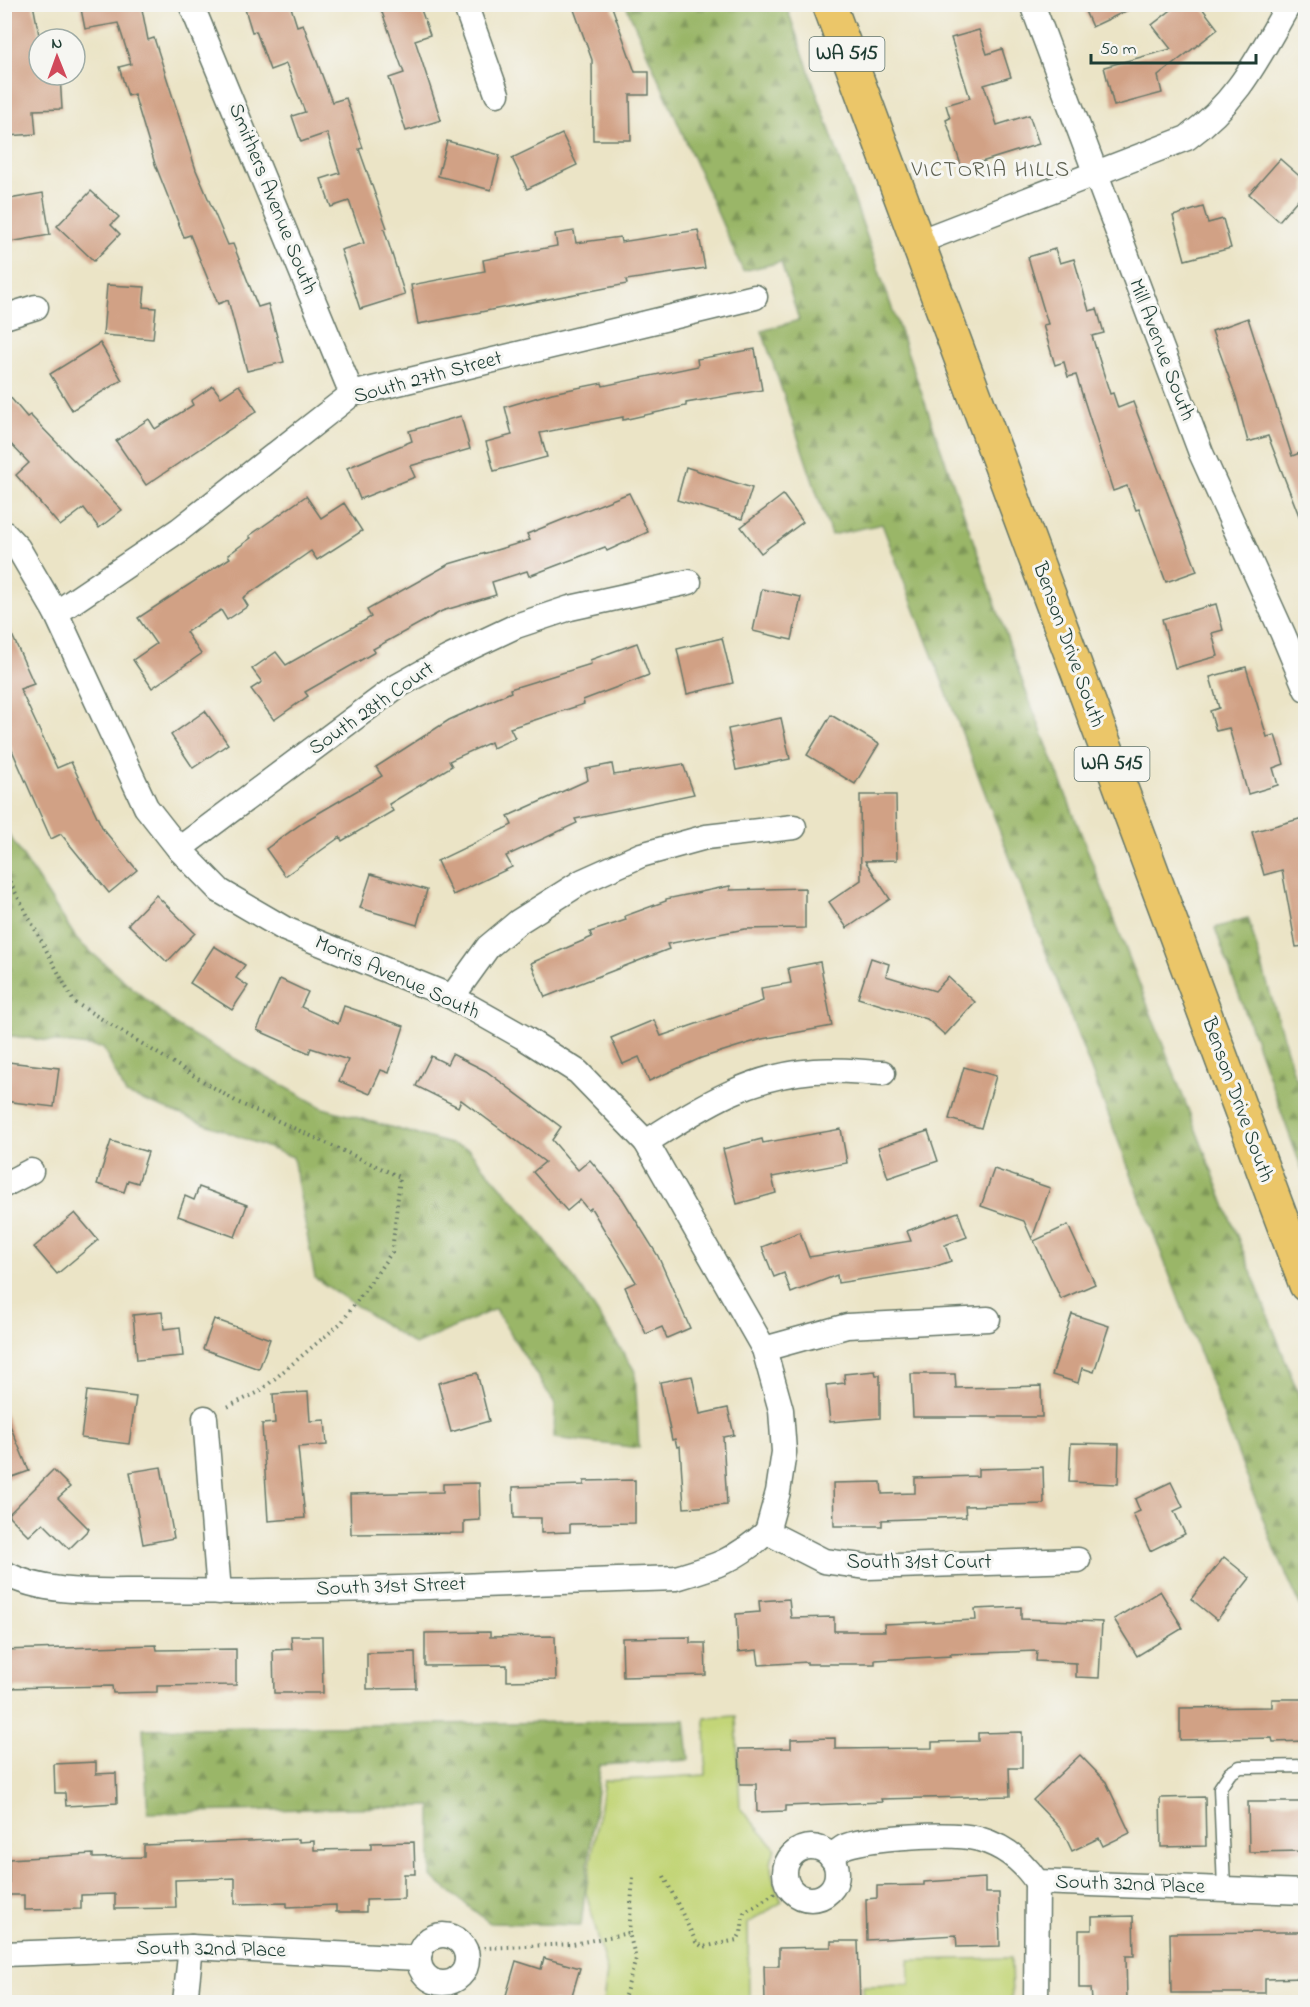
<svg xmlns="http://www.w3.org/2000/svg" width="1310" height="2007" viewBox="0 0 1310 2007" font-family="'Indie Flower',sans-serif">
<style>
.green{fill:#c3d578;stroke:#718956;stroke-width:1.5}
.forest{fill:url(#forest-firs);stroke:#5c7a4e;stroke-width:1.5}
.building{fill:#d1a185}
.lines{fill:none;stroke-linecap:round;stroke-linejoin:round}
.lane-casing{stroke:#667767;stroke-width:15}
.street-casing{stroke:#667767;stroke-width:27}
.primary-casing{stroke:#667767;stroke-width:36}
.path{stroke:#667767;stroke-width:4;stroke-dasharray:1.5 4.5;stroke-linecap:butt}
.lane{stroke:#fff;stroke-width:12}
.street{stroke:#fff;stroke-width:24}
.primary{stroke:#ebc669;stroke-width:33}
.labels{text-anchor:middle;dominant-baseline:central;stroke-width:6;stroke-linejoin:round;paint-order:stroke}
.shield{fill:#f6f6f2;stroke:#60746d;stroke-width:1.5}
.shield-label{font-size:20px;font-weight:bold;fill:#1f3d34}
.street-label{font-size:21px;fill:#1f3d34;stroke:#f6f6f2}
.neighbourhood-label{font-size:22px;letter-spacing:1.5px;fill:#5d6050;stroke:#f6f6f2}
</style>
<defs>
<pattern id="forest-firs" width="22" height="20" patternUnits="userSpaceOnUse" patternTransform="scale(1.5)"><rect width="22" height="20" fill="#9ab668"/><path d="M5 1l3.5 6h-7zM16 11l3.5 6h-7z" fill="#7d9556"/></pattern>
</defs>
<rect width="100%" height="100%" fill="#f6f6f2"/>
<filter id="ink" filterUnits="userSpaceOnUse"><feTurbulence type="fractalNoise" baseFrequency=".0167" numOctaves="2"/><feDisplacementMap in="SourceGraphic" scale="12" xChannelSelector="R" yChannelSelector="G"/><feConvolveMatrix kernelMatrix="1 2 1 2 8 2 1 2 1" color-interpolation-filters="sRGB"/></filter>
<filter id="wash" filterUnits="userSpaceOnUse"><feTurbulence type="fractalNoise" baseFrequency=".008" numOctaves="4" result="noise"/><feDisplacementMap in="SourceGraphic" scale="24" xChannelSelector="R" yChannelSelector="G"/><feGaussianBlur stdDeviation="1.35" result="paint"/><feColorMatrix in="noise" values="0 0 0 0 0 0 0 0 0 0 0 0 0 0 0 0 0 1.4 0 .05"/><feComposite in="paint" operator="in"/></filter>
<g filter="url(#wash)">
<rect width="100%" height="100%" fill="#ebe4c6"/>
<!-- green -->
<g class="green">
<path d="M736,1716L740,1808L776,1849C765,1866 775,1886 782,1902L748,1923L749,2002H603L607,1972L586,1892L604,1781L706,1775L705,1718Z"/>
<polygon points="1011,1958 1012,2002 864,2002 863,1986 910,1985 909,1960"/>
</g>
<!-- forest -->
<g class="forest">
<polygon points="626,5 786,5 1025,689 1305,1411 1305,1616 1273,1545 882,524 831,535 762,331 799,320 781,262 743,271"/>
<polygon points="5,829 78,941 178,1027 323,1108 468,1149 529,1218 581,1288 635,1371 639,1448 554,1438 555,1404 495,1309 415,1345 315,1278 293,1157 126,1094 103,1048 5,1035"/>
<polygon points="1248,918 1293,1071 1305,1097 1305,1178 1215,928"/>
<polygon points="685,1720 689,1760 600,1765 581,1925 490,1923 431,1877 431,1806 148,1813 143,1729"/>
</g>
<g id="blocks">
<!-- building -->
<g class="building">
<polygon points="4,4 33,4 39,35 39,75 60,75 62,109 34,110 36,134 7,136"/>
<polygon points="80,4 141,4 148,40 154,38 196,170 228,245 233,244 258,307 268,304 284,362 247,371 228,300 218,304 190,235 184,237 155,164 134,94 128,96 119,67 131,64 118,23 85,29"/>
<polygon points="259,4 290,4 297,26 303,24 332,102 346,98 363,148 359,149 387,228 384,229 405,295 360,309 341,250 364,243 349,201 331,207 321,179 340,173 327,133 301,142 292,116 305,112 286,64 270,70 256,31 252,32 245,9"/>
<polygon points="379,4 419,4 430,35 415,40 441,120 406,131 389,78 404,73"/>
<polygon points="572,4 611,4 635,72 649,72 649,95 630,95 631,140 593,140 592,60"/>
<polygon points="1082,4 1141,4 1092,27"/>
<polygon points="1179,4 1199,4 1218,29 1158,76 1162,93 1114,106 1104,67 1171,49 1152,25"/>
<polygon points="979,30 987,54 1002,49 1011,77 984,85 997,125 1029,115 1039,144 962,168 946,120 950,118 946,105 970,98 951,38"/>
<polygon points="562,134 577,165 527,189 512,158"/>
<polygon points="447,141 500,155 491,190 438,176"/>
<polygon points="1280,159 1305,181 1305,191 1279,221 1249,194"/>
<polygon points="91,191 119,217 111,225 120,234 94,261 57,226"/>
<polygon points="43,193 50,235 4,243 4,200"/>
<polygon points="1203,207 1208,223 1223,219 1231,248 1185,260 1173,216"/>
<polygon points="698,230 705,268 626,280 627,284 418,324 411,285 485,271 483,260 557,246 555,234 574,231 576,243 620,237 621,242"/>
<polygon points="1055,249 1060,263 1074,259 1089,311 1097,309 1104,333 1092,336 1110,394 1113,393 1118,408 1133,402 1197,571 1166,582 1139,509 1136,510 1127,486 1113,491 1076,375 1068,377 1064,362 1055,365 1043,325 1048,324 1028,257"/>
<polygon points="107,285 145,287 143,307 156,308 153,339 103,335"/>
<polygon points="1248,318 1292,456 1305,451 1305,531 1268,436 1248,442 1236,397 1212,331"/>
<polygon points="100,343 122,380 72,410 50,374"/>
<polygon points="755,349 762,390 686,403 686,406 623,420 623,417 540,433 547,457 494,471 486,442 512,435 505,407 552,393 602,383 603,386 698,366 697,359"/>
<polygon points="239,385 257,411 146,485 116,441 149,419 155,429 193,405 191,401 213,386 221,397"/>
<polygon points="4,390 27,417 30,415 122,510 99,528 84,508 60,526 16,475 29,463 4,437"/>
<polygon points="461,416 470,449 410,466 415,477 360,499 347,468 412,441 409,431"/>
<polygon points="686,467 752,488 742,519 677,500"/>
<polygon points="629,493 648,532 607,551 605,547 529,576 527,571 492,582 496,595 442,611 373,649 375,652 305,692 308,696 274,720 251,689 262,682 252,669 276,652 286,665 371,617 367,610 449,564 530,540 527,534"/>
<polygon points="783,495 803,522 761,553 741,527"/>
<polygon points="306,496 321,518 344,503 362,531 317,560 311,551 243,598 248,606 227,620 221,610 186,632 201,654 152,688 133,660 156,644 138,618 230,558 228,555 251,538 249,536"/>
<polygon points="762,589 801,597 792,640 753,631"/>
<polygon points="1216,604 1223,630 1212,633 1218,656 1175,668 1162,619"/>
<polygon points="4,617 34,684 20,689 57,768 71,762 103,829 137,870 109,893 61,834 51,839 4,732"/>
<polygon points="722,638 733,683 687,694 677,649"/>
<polygon points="637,643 649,675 583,700 584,704 510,728 515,738 493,748 491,742 449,761 452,766 389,804 393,811 342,841 340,837 285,876 266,849 305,821 382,776 376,767 449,720 511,692 510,689 591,664 590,660"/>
<polygon points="1246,667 1267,737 1275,735 1284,764 1273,768 1278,785 1248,794 1229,728 1216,731 1210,711 1219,708 1210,677"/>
<polygon points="205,711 228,744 193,768 171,735"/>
<polygon points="831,715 879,744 855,784 807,755"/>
<polygon points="781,718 790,759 736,770 728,729"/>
<polygon points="612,764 614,775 683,764 694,794 575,819 577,823 506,856 512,867 453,895 437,861 512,825 508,816 588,780 586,769"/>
<polygon points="860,795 896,795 897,860 865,861 890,899 847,928 829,902 861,880"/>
<polygon points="1303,818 1305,827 1305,946 1296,947 1282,870 1264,875 1252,832"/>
<polygon points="371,874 427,890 417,925 360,908"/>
<polygon points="730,886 730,890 805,888 805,928 745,929 667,944 669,949 545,997 531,963 592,937 590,932 626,920 625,916 666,901 666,899"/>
<polygon points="156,895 195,933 167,962 128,924"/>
<polygon points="214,946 245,965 236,978 248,986 232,1010 190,983"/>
<polygon points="871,958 889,964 886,976 935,991 948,977 975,1002 945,1035 927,1019 858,998"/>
<polygon points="820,962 832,1026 762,1039 701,1058 649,1081 639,1057 623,1064 611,1038 654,1020 661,1036 763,1001 761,988 791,983 788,968"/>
<polygon points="280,979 308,992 301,1007 338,1024 344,1006 404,1026 389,1073 381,1070 370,1094 339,1081 348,1060 311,1048 309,1053 257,1030"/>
<polygon points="452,1054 486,1071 561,1127 552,1140 578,1170 590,1160 622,1198 658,1256 690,1328 667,1338 662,1327 646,1334 625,1287 636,1282 591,1208 588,1210 580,1200 567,1211 533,1172 545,1162 461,1100 458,1107 416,1086 431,1056 447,1064"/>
<polygon points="8,1062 59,1068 54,1107 4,1101"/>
<polygon points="964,1067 996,1076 981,1128 949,1119"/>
<polygon points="841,1129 847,1163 772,1177 776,1193 737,1204 723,1149 762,1139 763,1143"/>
<polygon points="928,1131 938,1161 888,1178 878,1147"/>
<polygon points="111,1141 148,1152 138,1183 128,1180 124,1192 97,1184"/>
<polygon points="994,1169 1050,1188 1032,1239 1024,1221 981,1206"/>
<polygon points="199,1187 247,1205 235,1237 178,1216 185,1196 194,1200"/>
<polygon points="958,1212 967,1237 945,1245 951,1261 928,1269 838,1283 837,1275 791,1293 784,1273 774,1277 762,1247 800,1232 809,1257 911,1241 907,1231"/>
<polygon points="75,1213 98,1240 57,1274 34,1247"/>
<polygon points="1068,1225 1095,1284 1061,1299 1034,1241"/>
<polygon points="162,1312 164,1329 180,1327 183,1356 137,1360 133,1315"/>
<polygon points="1072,1314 1109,1326 1094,1372 1082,1368 1078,1383 1052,1375"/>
<polygon points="214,1319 270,1339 259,1369 203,1349"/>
<polygon points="875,1371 876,1375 880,1375 880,1418 830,1422 826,1385 845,1383 844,1374"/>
<polygon points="477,1373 489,1421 451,1432 438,1383"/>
<polygon points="911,1374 955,1374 956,1388 1041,1386 1042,1417 913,1417"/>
<polygon points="692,1376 700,1414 728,1408 734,1435 723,1437 727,1505 684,1508 680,1446 677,1447 675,1439 672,1440 660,1382"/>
<polygon points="87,1391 136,1397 129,1444 81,1438"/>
<polygon points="308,1392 310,1421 325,1420 327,1445 298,1447 305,1518 268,1521 262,1424 275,1423 273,1394"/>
<polygon points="4,1411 29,1471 4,1480"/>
<polygon points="1071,1443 1119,1444 1118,1484 1069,1482"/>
<polygon points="161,1467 174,1538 143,1544 130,1472"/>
<polygon points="1043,1467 1044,1504 965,1506 966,1517 882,1520 882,1526 834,1526 833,1483 881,1482 882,1494 915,1493 915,1478 978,1476 978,1469"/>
<polygon points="53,1470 70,1487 58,1498 89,1529 69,1549 43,1523 29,1536 8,1515"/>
<polygon points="635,1480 635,1523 570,1524 570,1532 541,1533 541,1518 514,1518 513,1487 584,1485 584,1481"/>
<polygon points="1171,1482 1183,1507 1174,1511 1185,1534 1150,1551 1133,1514 1140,1511 1135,1499"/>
<polygon points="479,1483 480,1520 464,1521 464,1533 351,1534 350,1494 443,1492 443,1484"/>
<polygon points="1224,1557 1250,1578 1217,1620 1191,1599"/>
<polygon points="1160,1591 1183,1628 1137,1656 1114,1619"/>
<polygon points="789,1599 791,1618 834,1617 834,1631 885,1631 884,1624 976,1620 975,1609 1021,1607 1021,1619 1102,1622 1099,1678 1076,1677 1076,1663 1036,1661 1037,1651 950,1654 951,1656 875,1660 875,1664 807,1664 807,1662 759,1665 757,1650 738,1652 736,1614 760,1612 759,1601"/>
<polygon points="490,1632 490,1637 555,1636 556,1680 507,1681 507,1665 425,1666 425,1633"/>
<polygon points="291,1636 322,1636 323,1693 274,1693 273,1650 292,1649"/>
<polygon points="690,1637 690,1643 705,1643 706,1675 623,1677 622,1638"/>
<polygon points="156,1645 157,1650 236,1649 236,1685 157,1686 157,1692 113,1693 112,1686 4,1688 4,1650"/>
<polygon points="415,1652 416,1688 367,1689 367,1653"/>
<polygon points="1272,1699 1305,1699 1305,1741 1273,1742 1272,1738 1180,1740 1180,1708 1272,1707"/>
<polygon points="1022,1732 1022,1768 1009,1768 1010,1796 881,1799 882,1802 786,1806 786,1811 757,1812 756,1784 740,1784 739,1749 791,1748 791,1739 835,1738 835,1749 932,1748 932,1742 978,1741 978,1733"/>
<polygon points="1080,1755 1106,1782 1130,1833 1103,1846 1099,1838 1072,1851 1062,1830 1033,1800"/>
<polygon points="96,1762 96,1774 116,1773 117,1803 66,1806 65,1793 55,1793 54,1764"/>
<polygon points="1205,1797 1206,1846 1161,1847 1160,1798"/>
<polygon points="1248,1802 1305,1802 1305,1851 1249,1852"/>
<polygon points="299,1839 299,1842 314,1841 314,1850 371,1849 371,1843 414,1842 415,1874 404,1874 404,1899 366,1900 366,1912 336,1912 336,1905 287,1907 287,1903 235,1904 235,1878 175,1880 176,1908 115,1909 115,1894 81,1895 81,1909 24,1910 24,1895 9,1895 9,1859 93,1854 93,1858 144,1857 144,1845"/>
<polygon points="985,1878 985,1893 999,1893 1000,1946 957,1947 956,1935 867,1940 866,1899 877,1898 877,1886 924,1885 924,1882"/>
<polygon points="1133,1916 1134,1956 1126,1956 1127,2001 1092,2001 1091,1988 1079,1988 1079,1930 1092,1930 1092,1917"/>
<polygon points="1284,1932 1305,1932 1305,1978 1265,1979 1265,1993 1171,1993 1170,1933"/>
<polygon points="831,1941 858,1941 860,2002 765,2002 764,1966 779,1966 779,1948 831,1947"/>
<polygon points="544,1958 580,1968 570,2002 504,2002 516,1961 541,1969"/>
</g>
</g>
</g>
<g filter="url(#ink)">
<use href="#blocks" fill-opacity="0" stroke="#667767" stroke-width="1.5"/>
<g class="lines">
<defs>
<polyline id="lane" points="1224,1889 1220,1788 1230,1773 1240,1767 1306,1766"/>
<g id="street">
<polyline points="191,4 352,394"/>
<polyline points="465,4 497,94"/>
<polyline points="1032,4 1201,453 1283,634 1306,689"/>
<path d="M918,242L1187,138C1240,99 1257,59 1289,4"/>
<polyline points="4,317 36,307"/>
<polyline points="4,533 18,548 56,613 146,807 179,849 220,891 285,929 452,997 523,1037 578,1072 646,1142 764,1349 781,1410 784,1452 778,1492 767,1532"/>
<polyline points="56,613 179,530 352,394 755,297"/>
<polyline points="179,849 396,687 448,658 516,626 570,608 689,582"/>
<polyline points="452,997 488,947 518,922 583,881 641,855 706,837 794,827"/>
<path d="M646,1142C701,1107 747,1076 814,1071C836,1069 861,1072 883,1073"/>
<polyline points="4,1185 31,1171"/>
<polyline points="764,1349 847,1326 988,1319"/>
<polyline points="205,1418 219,1592"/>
<polyline points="767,1532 824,1561 868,1567 1078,1560"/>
<path d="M4,1573C49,1597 108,1590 157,1591C330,1594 503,1583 676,1578C717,1566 734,1561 767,1532"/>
<circle cx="811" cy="1873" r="26"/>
<path d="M831,1857C836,1853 841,1848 846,1846C872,1837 953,1832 979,1839C1004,1846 1023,1861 1037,1882L1306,1892"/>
<circle cx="443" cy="1959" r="24"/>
<polyline points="4,1954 191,1947 418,1958"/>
<polyline points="185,2002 191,1947"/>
<polyline points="1036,2002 1037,1882"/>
</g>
<polyline id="primary" points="829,4 1306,1285"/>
</defs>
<!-- lane casing -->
<use href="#lane" class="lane-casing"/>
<!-- street casing -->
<use href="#street" class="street-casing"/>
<!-- primary casing -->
<use href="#primary" class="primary-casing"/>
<!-- path -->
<g class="path">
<polyline points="4,871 74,1002 237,1102 400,1177 392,1252 342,1322 259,1392 225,1408"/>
<polyline points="664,1876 696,1942 703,1947 737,1940 741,1933 744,1913 787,1885"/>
<polyline points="629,1933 633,1877"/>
<polyline points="466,1951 484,1948 573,1944 629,1933 636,1959 623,2002"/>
</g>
<!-- lane -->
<use href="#lane" class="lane"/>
<!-- street -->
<use href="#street" class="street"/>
<!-- primary -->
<use href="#primary" class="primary"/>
</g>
</g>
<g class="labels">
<!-- shield labels -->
<g class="shield">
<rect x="809.5" y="37" width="75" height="34" rx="4.5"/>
<rect x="1074.5" y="747" width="75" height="34" rx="4.5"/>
</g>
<g class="shield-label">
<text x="847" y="54">WA 515</text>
<text x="1112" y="764">WA 515</text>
</g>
<!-- street labels -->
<g class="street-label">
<text transform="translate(272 199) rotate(68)">Smithers Avenue South</text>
<text transform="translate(1161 350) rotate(69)">Mill Avenue South</text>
<text transform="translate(428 378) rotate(-15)">South 27th Street</text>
<text transform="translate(1068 645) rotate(70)">Benson Drive South</text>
<text transform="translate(372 709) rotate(-35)">South 28th Court</text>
<text transform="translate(397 978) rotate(24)">Morris Avenue South</text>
<text transform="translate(1237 1100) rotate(70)">Benson Drive South</text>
<text x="919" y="1563">South 31st Court</text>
<text transform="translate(391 1587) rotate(-2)">South 31st Street</text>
<text transform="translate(1130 1885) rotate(2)">South 32nd Place</text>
<text transform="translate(211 1950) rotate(1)">South 32nd Place</text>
</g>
<!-- neighbourhood labels -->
<g class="neighbourhood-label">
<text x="991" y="171">VICTORIA HILLS</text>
</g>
</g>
<!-- margin -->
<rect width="1310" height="2007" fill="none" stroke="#f6f6f2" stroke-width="24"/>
<!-- north arrow -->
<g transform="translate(57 57) rotate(359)"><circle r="28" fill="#f6f6f2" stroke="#a0aca6" stroke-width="1.5"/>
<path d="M0-4.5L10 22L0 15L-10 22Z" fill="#d1495b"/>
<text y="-9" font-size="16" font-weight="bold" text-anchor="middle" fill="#1f3d34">N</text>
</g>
<!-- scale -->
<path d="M1091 54v9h165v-9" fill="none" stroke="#1f3d34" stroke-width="3"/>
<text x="1100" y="54" font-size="18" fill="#1f3d34" stroke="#f6f6f2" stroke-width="4.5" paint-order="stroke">50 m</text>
</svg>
